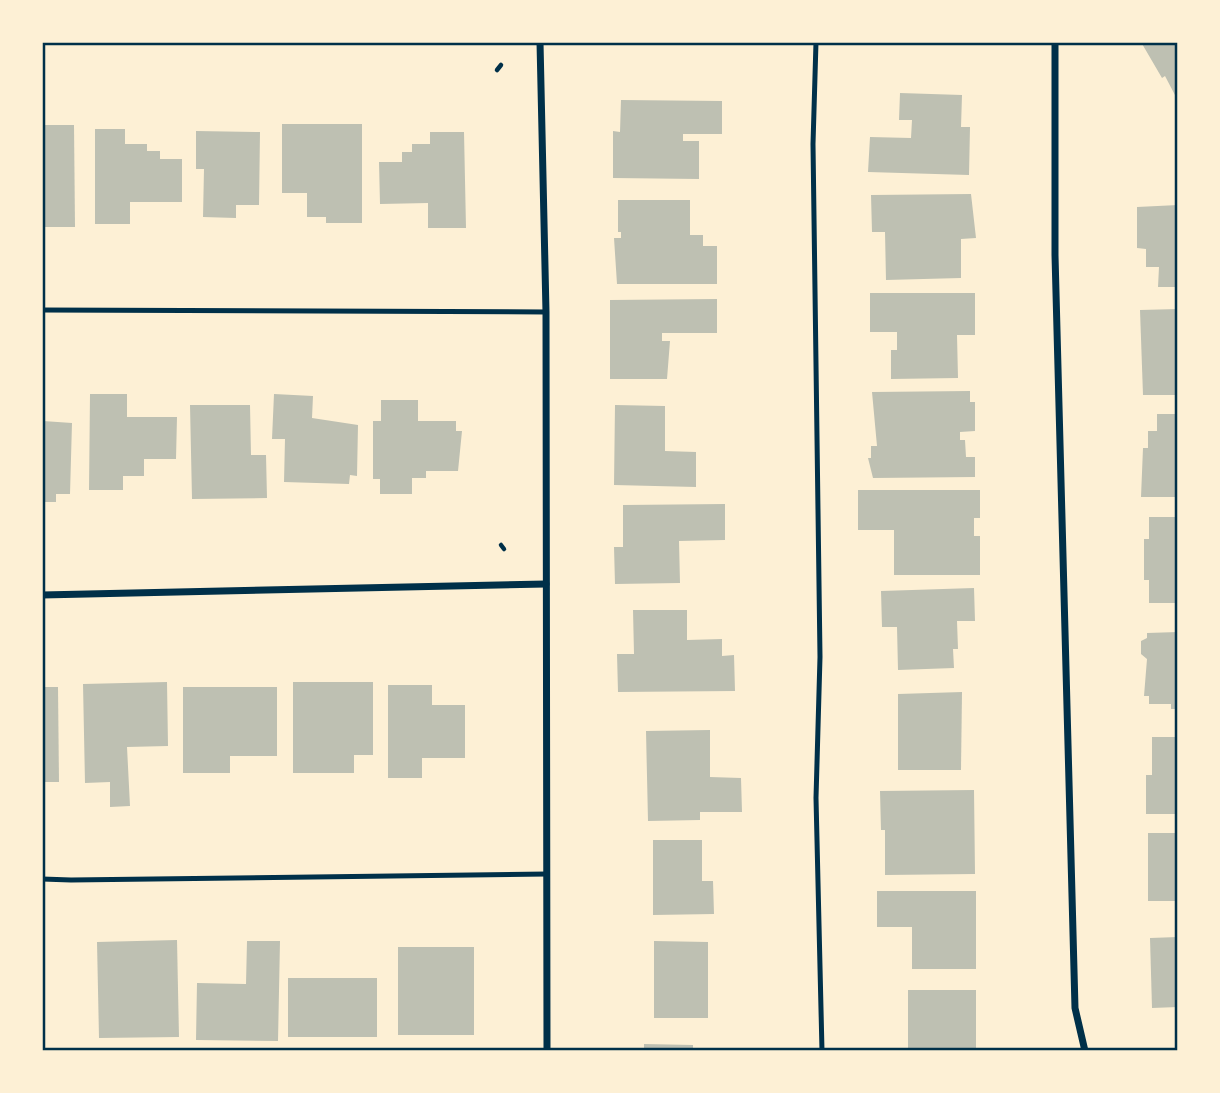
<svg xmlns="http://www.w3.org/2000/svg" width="1220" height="1093" viewBox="0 0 1220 1093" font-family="'DejaVu Sans',sans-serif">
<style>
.building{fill:#bec0b2}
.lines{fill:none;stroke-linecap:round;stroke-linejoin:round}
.path{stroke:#003049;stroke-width:4.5}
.service{stroke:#003049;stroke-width:5}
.minor{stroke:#003049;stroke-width:7}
.neatline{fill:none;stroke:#003049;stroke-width:2.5}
</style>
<rect width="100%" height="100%" fill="#fdf0d5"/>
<!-- building -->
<g class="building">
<polygon points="1141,42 1178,42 1178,95 1176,97 1165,76 1162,78"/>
<polygon points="900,93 962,95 961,127 970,127 969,175 868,172 870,137 911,138 912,120 899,120"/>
<polygon points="621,100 722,101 722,134 683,134 683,141 699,141 699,179 613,178 613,131 620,132"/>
<polygon points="282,124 362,124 362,223 326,223 326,217 307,217 307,193 282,193"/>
<polygon points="42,125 74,125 75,227 42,227"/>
<polygon points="95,129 125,129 125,144 147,144 147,151 160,151 160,159 182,159 182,202 130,202 130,224 95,224"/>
<polygon points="196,131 260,132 259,205 236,205 236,218 203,217 204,169 196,169"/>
<polygon points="430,132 464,132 466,228 428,228 428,203 380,204 379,162 402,162 402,152 412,152 412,144 430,144"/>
<polygon points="971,194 976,238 961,239 961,278 886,280 885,232 872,232 871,195"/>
<polygon points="618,200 690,200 690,235 703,235 703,246 717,246 717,284 617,284 614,238 621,238 621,232 618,232"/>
<polygon points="1178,205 1178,287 1158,287 1159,267 1146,267 1146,249 1137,248 1137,207"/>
<polygon points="870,293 975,293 975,335 957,335 958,378 891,379 891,350 897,350 897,332 870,332"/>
<polygon points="717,299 717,333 662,333 662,341 670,341 667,379 610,379 610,300"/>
<polygon points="1178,309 1178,395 1143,395 1140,310"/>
<polygon points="970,391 970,402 975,402 975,431 960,432 960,440 965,440 966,457 975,457 975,477 873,478 868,458 871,458 871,446 877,446 872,392"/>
<polygon points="90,394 127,394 127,417 177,417 176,459 144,459 144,476 123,476 123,490 89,490"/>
<polygon points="274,394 313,396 312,418 358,425 357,476 350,475 349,484 284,482 285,439 272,439"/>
<polygon points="381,400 418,400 418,421 456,421 456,431 462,431 458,471 426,471 426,478 412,478 412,494 380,494 380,479 373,479 373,421 381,421"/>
<polygon points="190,405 250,405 251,455 266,455 267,498 192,499"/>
<polygon points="615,405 665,406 665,451 696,452 696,487 614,485"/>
<polygon points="1157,414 1178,414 1178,497 1141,497 1143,448 1148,448 1148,431 1157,431"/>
<polygon points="43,421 72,423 70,494 56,494 56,502 42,502"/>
<polygon points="858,490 980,490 980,518 974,518 974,536 980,536 980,575 894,575 894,530 858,530"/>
<polygon points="725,504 725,540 679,541 680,583 615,584 614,547 623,547 623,505"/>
<polygon points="1149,517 1178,517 1178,603 1149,603 1149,580 1144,580 1144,539 1149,539"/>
<polygon points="974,588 975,621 957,621 958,649 953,649 954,668 898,670 897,627 882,627 881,591"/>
<polygon points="633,610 687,610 687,640 722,639 722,656 734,655 735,691 618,692 617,654 634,654"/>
<polygon points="1178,632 1178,709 1171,709 1171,704 1149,704 1149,696 1144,696 1147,659 1141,654 1141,641 1147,638 1147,633"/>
<polygon points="167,682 168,746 127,747 130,806 110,807 110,782 85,783 83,684"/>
<polygon points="293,682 373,682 373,755 354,755 354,773 293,773"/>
<polygon points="388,685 432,685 432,705 465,705 465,758 422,758 422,778 388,778"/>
<polygon points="42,687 58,687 59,782 42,782"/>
<polygon points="183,687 277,687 277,756 230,756 230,773 183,773"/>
<polygon points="962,692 961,770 898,770 898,694"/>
<polygon points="710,730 710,777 741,778 742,812 700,812 700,820 648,821 646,731"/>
<polygon points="1152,737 1178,737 1178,814 1146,814 1146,775 1152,775"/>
<polygon points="974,790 975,874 885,875 885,830 881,830 880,791"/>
<rect x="1148" y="833" width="30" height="68"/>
<polygon points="653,840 702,840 702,881 713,881 714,914 653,915"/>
<polygon points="877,891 976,891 976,969 912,969 912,927 877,927"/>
<polygon points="1178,937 1178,1007 1152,1008 1150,938"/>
<polygon points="177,940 179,1037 99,1038 97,942"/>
<polygon points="247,941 280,941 278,1041 196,1040 197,983 246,984"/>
<polygon points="654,941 708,942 708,1018 654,1018"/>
<rect x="398" y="947" width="76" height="88"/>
<rect x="288" y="978" width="89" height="59"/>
<rect x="908" y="990" width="68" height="61"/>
<polygon points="644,1044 693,1045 693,1051 644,1051"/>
</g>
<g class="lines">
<!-- path -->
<g class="path">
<polyline points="497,70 501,65"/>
<polyline points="501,545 504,549"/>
</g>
<!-- service -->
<g class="service">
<polyline points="816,42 813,144 820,657 816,798 822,1051"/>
<polyline points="42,310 546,312"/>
<polyline points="42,879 71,880 547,874"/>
</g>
<!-- minor -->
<g class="minor">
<polyline points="540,42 546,312 547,1051"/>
<polyline points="1055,42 1055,255 1075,1008 1085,1051"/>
<polyline points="42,595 546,584"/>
</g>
</g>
<!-- border -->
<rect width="1220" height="1093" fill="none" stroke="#fdf0d5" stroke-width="88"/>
<rect x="44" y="44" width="1132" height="1005" class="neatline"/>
</svg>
